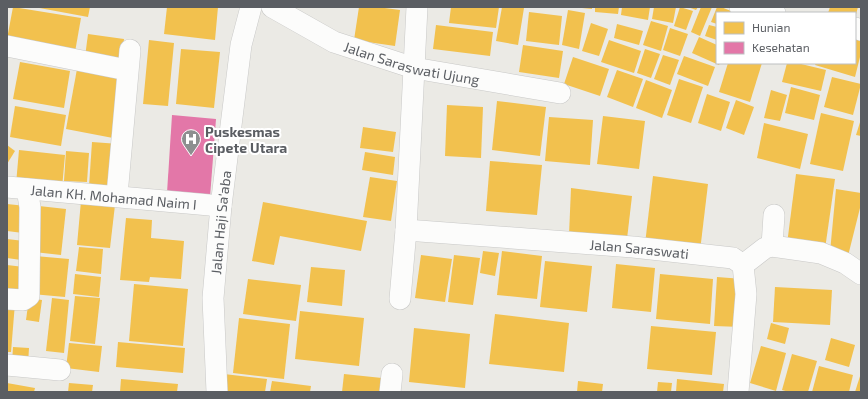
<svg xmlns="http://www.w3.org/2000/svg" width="868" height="399" viewBox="0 0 868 399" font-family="'Exo 2',sans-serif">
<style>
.homes{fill:#f2c14e}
.health{fill:#e377a8}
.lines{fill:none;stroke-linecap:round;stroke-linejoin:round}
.minor-casing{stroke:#c8c8c7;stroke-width:22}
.minor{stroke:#fcfcfb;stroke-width:21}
.labels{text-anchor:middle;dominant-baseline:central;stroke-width:4;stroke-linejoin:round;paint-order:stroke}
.street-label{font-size:14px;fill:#5b5e63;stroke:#fff}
.poi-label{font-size:14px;font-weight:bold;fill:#5b5e63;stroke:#fff;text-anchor:start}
</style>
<rect width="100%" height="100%" fill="#ebeae5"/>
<!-- homes -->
<g class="homes">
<polygon points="13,7 81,18 75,52 7,39"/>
<polygon points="34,7 90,7 88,17"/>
<polygon points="167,7 218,7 215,40 164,34"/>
<polygon points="359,7 377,7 400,10 395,46 354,40"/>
<polygon points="451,7 499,7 496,28 449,23"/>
<polygon points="502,7 524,8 518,45 496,41"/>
<polygon points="582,7 592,7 592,9 582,8"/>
<polygon points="595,7 619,7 618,14 595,12"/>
<polygon points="622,7 650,7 648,20 621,15"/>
<polygon points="654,7 676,7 673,23 652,19"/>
<polygon points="680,7 693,11 686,30 674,26"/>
<polygon points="688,7 698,7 696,10"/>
<polygon points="701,7 712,7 700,36 691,32"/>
<polygon points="717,7 721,7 736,13 717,13 717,24 711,22"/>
<polygon points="830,7 858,7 855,18 855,13 828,13"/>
<polygon points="568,10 585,13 579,49 562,45"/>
<polygon points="529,12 562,16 559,45 526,41"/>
<polygon points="651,21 668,26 661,51 643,45"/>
<polygon points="591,23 608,29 599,56 582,51"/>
<polygon points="617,24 643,31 639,45 614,38"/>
<polygon points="436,25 493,32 490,56 433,49"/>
<polygon points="709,25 717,27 717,40 705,36"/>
<polygon points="670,28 688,34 680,56 663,50"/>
<polygon points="88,34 124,39 121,61 85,57"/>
<polygon points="855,36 861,38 861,53 855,77 815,65 816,63 855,63"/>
<polygon points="699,37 717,45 717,63 720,63 719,65 692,53"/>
<polygon points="149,40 174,43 168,106 143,104"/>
<polygon points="609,40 641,51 634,73 601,62"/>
<polygon points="523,45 563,51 559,78 519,72"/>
<polygon points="181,49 220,52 214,108 176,104"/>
<polygon points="645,49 660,54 651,78 637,73"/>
<polygon points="663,55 679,60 670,85 654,79"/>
<polygon points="684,56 715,67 708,86 677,74"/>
<polygon points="573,57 609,69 600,96 564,84"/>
<polygon points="20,62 70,71 64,108 13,99"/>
<polygon points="728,63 762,63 750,102 719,92"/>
<polygon points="787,63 797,63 826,70 821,91 782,82"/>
<polygon points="77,69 124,77 113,138 66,129"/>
<polygon points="617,70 643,79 633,107 607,97"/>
<polygon points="832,77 861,84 853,115 824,107"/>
<polygon points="679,79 703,87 691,123 667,115"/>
<polygon points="646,80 672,90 662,118 636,108"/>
<polygon points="791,87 820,95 814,120 785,113"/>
<polygon points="771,90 787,95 780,121 764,118"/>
<polygon points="707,94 730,102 721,131 698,123"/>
<polygon points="736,100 754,107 744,135 726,128"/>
<polygon points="497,101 546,107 540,156 492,150"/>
<polygon points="447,105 483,107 481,158 445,156"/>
<polygon points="15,106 66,115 61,146 10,137"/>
<polygon points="821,113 854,121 843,171 810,164"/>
<polygon points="603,116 645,121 639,169 597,164"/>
<polygon points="549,117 593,120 590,165 545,161"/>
<polygon points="861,119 861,136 856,135"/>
<polygon points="764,123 808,134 800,169 757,158"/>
<polygon points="363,127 396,132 393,152 360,148"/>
<polygon points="92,142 119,144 115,188 89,186"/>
<polygon points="7,145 15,151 7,164"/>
<polygon points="19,150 65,155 62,188 16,184"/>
<polygon points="66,151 89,153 87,182 64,181"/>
<polygon points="365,152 395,157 393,175 362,170"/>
<polygon points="490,161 542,165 537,215 486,211"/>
<polygon points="796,174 835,179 825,249 787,244"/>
<polygon points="653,176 708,184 700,251 645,244"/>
<polygon points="370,177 397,181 391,221 363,217"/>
<polygon points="571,188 632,196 627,239 569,235"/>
<polygon points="836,189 861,193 861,204 848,256 830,252"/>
<polygon points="81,201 115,205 110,248 77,245"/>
<polygon points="263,202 367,221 361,251 280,236 274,265 252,261"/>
<polygon points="7,204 26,206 23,233 7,231"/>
<polygon points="39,206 66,209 61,255 34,252"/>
<polygon points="126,218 152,220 151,238 184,241 181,279 150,277 149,282 120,280"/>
<polygon points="7,239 24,241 21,260 7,258"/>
<polygon points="79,247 103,249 101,274 76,271"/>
<polygon points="483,251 499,253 495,276 480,273"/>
<polygon points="502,251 542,256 537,299 497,295"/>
<polygon points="421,255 452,259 445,302 415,298"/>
<polygon points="454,255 480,258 473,305 448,302"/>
<polygon points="35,256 69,259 65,297 32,294"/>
<polygon points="545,261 592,266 587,312 540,307"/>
<polygon points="616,264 655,268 651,312 612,308"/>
<polygon points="7,265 24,267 21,292 7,290"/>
<polygon points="311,267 345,270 342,306 307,302"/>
<polygon points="75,274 101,277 99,297 73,294"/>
<polygon points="660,274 713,279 710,324 656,319"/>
<polygon points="717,277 743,279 741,327 714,326"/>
<polygon points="248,279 301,285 296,321 243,314"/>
<polygon points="134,284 188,289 183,346 129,341"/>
<polygon points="775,287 832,290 830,325 773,322"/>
<polygon points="75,296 100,298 95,344 70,341"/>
<polygon points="29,298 42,300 39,322 26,320"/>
<polygon points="52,298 69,300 64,353 46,351"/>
<polygon points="7,302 15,303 11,352 7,352"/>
<polygon points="300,311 364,318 359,366 295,359"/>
<polygon points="495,314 569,323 564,372 489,364"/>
<polygon points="239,318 290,324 284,379 233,373"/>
<polygon points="771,323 789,328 785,344 767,339"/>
<polygon points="651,326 716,332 712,375 647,369"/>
<polygon points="414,328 470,334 465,388 409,382"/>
<polygon points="831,338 855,345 849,367 825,360"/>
<polygon points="118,342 185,348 183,373 116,367"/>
<polygon points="69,343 102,346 99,372 66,368"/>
<polygon points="761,346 786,353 776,391 750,383"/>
<polygon points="13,347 29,348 28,364 12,364"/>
<polygon points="792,354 817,361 808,392 789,392 782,390"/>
<polygon points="819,366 853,375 849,392 812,392"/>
<polygon points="861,373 861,392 855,392"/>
<polygon points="224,374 267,379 265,392 222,392"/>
<polygon points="344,374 382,378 381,392 342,392"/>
<polygon points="121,379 178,384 177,392 120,392"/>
<polygon points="677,379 724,384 723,392 676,392"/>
<polygon points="272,381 311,386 310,392 270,392"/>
<polygon points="578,381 603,384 602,392 577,392"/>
<polygon points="658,382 672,383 671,392 657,392"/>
<polygon points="7,383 35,388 34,392 7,392"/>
<polygon points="69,383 93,385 92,392 68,392"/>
</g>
<!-- health -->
<polygon class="health" points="172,115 216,119 210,197 167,193"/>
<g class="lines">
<defs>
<g id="minor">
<path id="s1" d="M272,7L334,42L414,68L560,93"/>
<polyline points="740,7 775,13"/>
<polyline points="855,28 861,30"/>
<polyline points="7,46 127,70"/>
<path id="s2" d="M7,187L221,206"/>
<polyline points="117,195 130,50"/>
<path id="s3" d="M406,230L633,247L733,258L743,265L746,294L738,392"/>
<polyline points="772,246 774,215"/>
<polyline points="743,265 765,248 772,246 821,253 845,263 861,274"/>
<polyline points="7,299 23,300 29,296 30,207 27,189"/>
<polyline points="400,299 406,230 417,7"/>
<polyline points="7,365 60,370"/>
<path id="s4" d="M217,392L213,298L221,206L241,45L251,7"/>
<polyline points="390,392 392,374"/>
</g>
</defs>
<!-- minor casing -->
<use href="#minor" class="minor-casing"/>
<!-- minor -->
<use href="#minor" class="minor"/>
</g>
<!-- icons -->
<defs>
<symbol id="hospital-pin" viewBox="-11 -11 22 30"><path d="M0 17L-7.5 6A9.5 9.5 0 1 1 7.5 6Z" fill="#8d8f90" stroke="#fff"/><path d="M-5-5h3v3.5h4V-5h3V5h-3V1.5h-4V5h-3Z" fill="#fff"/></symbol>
</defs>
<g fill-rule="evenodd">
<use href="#hospital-pin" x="180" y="128" width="22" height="30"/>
</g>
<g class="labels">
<!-- street labels -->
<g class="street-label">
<text stroke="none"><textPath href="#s1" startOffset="152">Jalan Saraswati Ujung</textPath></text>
<text stroke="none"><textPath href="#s2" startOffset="107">Jalan KH. Mohamad Naim I</textPath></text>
<text stroke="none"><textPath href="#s4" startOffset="170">Jalan Haji Sa'aba</textPath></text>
<text stroke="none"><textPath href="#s3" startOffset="234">Jalan Saraswati</textPath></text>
</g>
<!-- poi labels -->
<g class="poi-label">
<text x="205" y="131">Puskesmas<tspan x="205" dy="16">Cipete Utara</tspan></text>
</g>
</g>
<!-- border -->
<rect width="868" height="399" fill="none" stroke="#5b5e63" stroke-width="16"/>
<!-- legend -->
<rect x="716" y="12" width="140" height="52" fill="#ffffff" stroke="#bdbfc1"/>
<rect x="724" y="22" width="20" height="12" fill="#f2c14e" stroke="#bdbfc1"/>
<text x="752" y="32" font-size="12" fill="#5b5e63">Hunian</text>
<rect x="724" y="42" width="20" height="12" fill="#e377a8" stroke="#bdbfc1"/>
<text x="752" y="52" font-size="12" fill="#5b5e63">Kesehatan</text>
</svg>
